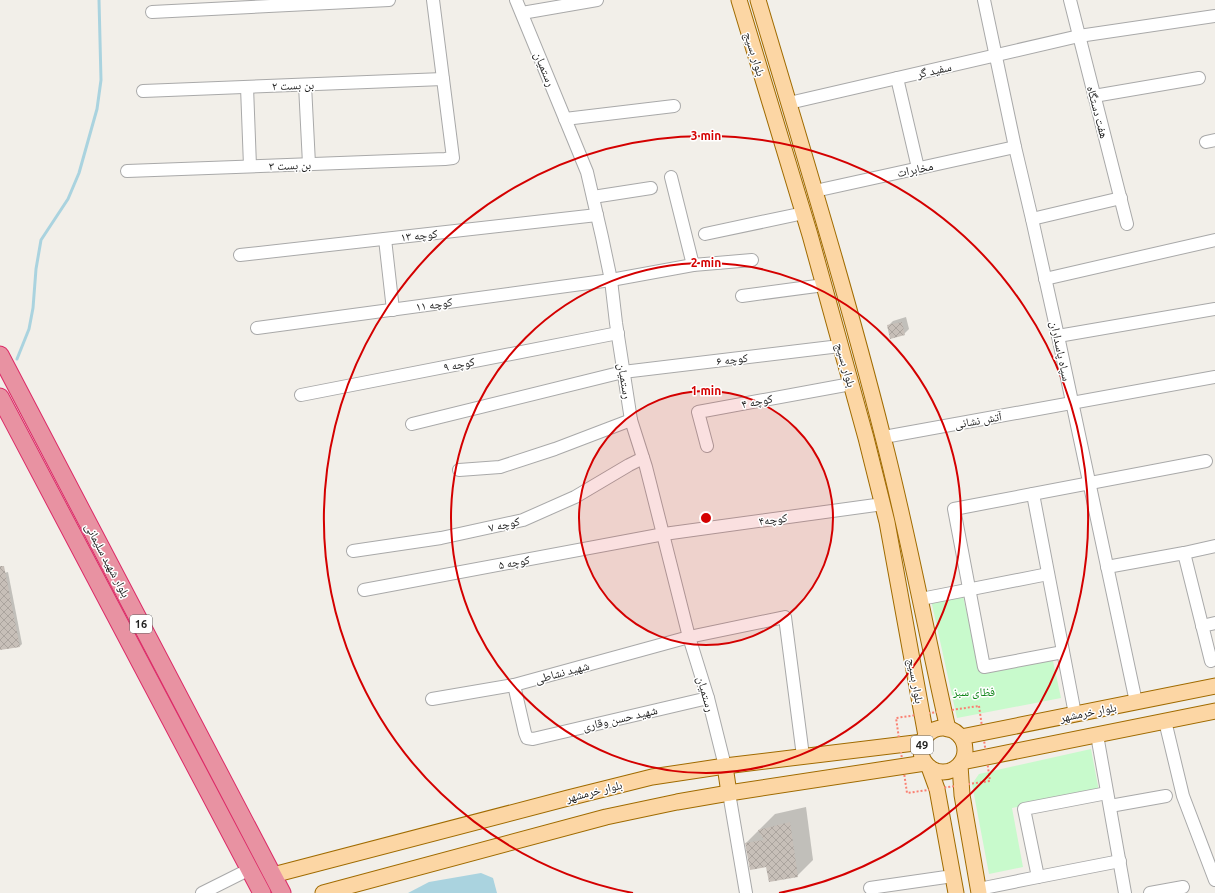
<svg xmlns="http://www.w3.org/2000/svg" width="1215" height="893" viewBox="0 0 1215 893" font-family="Ubuntu,'Noto Naskh Arabic',sans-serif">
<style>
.park{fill:#c8facc}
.water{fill:#aad3df}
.shadow{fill:#0003}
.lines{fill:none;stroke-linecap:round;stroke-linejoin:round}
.stream{stroke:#aad3df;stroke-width:3}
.building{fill:url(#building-cross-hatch)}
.minor-casing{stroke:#a9a9a9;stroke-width:14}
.major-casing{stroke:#a06b00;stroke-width:17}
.highway-casing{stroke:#dc2a67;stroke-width:19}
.path{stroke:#fa8072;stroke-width:2;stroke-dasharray:2 2;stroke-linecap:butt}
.minor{stroke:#fff;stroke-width:12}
.major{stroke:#fcd6a4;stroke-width:15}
.highway{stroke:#e892a2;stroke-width:17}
.ring{fill:none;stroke:#d40000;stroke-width:2}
.labels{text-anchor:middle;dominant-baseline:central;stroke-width:3;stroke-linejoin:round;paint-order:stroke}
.shield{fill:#fff;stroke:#646464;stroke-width:1}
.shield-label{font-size:11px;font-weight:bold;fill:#222}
.street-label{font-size:12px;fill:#222;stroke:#fff}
.park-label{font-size:12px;fill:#0c8416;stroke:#fff}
.centre{fill:#d40000;stroke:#fff;stroke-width:2}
.ring-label{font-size:12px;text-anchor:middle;font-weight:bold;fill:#d40000;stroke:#fff;stroke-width:3;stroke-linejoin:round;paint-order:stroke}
</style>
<defs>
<pattern id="building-cross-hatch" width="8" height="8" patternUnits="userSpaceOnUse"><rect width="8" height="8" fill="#c7bfb8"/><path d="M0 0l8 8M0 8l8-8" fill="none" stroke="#aba49e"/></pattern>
</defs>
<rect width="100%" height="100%" fill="#f2efe9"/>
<!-- park -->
<g class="park">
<polygon points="963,596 980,669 1053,661 1061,698 957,718 931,600"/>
<polygon points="1091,749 1099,791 1012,808 1023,867 989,874 972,784 979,774"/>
</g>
<!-- water -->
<polygon class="water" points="481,873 493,878 497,893 408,893 429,882"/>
<!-- shadow -->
<g class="shadow">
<polygon points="906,317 909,329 904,334 888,326 893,321"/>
<polygon points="8,572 22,644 20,646 0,649 0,574"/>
<polygon points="806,807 813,860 797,876 767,866 746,843 775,814"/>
</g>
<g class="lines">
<!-- stream -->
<polyline class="stream" points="17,359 29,329 33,308 36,269 41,240 68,199 79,173 97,109 101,80 99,0"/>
</g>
<!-- building -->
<g class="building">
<polygon points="902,322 905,335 890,339 887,325"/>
<polygon points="0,566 4,566 20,647 0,650"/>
<polygon points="790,822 798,877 769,882 766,867 750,870 745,843 764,840 758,830"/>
</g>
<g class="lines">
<defs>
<g id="minor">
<polyline points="516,0 587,172 602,237 611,280 616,323 631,420 646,467 689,637 708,698 725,766"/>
<polyline points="984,0 1015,147 1032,219 1058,336 1136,702"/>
<polyline points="1070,0 1127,224"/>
<polyline points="152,12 389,0"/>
<polyline points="522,13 597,0"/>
<polyline points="897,78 918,168"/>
<polyline points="305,85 309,164"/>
<polyline points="247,87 250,166"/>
<polyline points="143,91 443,79"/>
<polyline points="1094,96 1199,78"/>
<polyline points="789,103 1079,36 1215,16"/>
<polyline points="565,119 674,106"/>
<polyline points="1206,142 1215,140"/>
<polyline points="127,171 445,159 453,158 433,0"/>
<polyline points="671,177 693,265"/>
<polyline points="815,191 1015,147"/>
<polyline points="593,197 651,188"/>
<polyline points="1032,219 1121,198"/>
<polyline points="705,234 804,213"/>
<polyline points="385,239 393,310"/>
<polyline points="240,255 597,215"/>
<polyline points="1045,279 1215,240"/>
<polyline points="742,296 824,285"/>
<polyline points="257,328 611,280 693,265 752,260"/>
<polyline points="1058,336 1215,309"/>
<polyline points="301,395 618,333"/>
<polyline points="412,424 623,372 840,346"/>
<polyline points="884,437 1215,377"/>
<polyline points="707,446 698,412 851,384"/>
<polyline points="459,470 500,467 555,449 631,420"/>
<polyline points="1033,494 1075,714"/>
<polyline points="353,551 441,538 523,520 575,497 629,465 643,458"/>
<polyline points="1184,553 1215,546"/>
<polyline points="1107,567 1184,553 1211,661"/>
<polyline points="364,590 664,534 883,504"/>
<polyline points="921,599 1048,574"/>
<polyline points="1202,626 1215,623"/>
<polyline points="1063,652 984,667 954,509 1206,461"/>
<polyline points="514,685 525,733 527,738 533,739 708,698"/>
<polyline points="432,699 514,685 689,637 785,617 803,756"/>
<polyline points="1165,721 1183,796 1215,880"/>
<polyline points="1097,735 1125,893"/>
<polyline points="729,793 746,893"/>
<polyline points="1110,806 1166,796"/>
<polyline points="1038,877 1120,861"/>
<polyline points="870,888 953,876"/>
<polyline points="979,889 1038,877 1024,809 1107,793"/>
<polyline points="202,893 250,869"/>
<polyline points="1150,893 1183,887"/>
</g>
<g id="major">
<polyline points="739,0 810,235 866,438 887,522 926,736"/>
<path d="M758,0C801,145 846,290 883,437C908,533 926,632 948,729"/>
<circle cx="943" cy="750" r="22"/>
<polyline points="961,737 1215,686"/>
<polyline points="962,762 1215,711"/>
<polyline points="960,765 962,795 979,893"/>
<polyline points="725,766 729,793"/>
<polyline points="929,767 937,789 956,893"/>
<polyline points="273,875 568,798 652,777 725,766 923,742"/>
<polyline points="323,893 606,817 677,802 729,793 925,763"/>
</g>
<g id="highway">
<polyline points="0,355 282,893"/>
<polyline points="0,397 262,893"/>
</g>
</defs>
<!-- minor casing -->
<use href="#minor" class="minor-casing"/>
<!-- major casing -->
<use href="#major" class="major-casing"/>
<!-- highway casing -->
<use href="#highway" class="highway-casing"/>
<!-- path -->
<polygon class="path" points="979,706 990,781 907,793 896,718"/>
<!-- minor -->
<use href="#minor" class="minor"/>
<!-- major -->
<use href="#major" class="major"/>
<!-- highway -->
<use href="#highway" class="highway"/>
</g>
<!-- distance rings -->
<circle cx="706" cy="518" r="127" fill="#d40000" fill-opacity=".12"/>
<g class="ring">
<circle cx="706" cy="518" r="127"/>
<circle cx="706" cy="518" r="255"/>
<path d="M633 893A382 382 0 1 1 779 893"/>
</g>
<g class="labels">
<!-- shield labels -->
<g class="shield">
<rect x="130" y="615" width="22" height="18" rx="3"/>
<rect x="911" y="736" width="22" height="18" rx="3"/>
</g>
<g class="shield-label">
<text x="141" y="624">16</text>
<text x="922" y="745">49</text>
</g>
<!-- street labels -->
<g class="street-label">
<text transform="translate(755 54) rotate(73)">بلوار بسیج</text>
<text transform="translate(545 69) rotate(68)">رستمیان</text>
<text transform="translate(934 70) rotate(-13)">سفید گر</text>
<text transform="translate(293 85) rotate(-2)">بن بست ۲</text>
<text transform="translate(1098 112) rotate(75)">هفت دستگاه</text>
<text transform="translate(290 165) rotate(-2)">بن بست ۳</text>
<text transform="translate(915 169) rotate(-12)">مخابرات</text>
<text transform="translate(419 235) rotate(-6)">کوچه ۱۳</text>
<text transform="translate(434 304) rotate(-8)">کوچه ۱۱</text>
<text transform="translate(1061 351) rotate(78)">سپاه پاسداران</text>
<text transform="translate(732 359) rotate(-7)">کوچه ۶</text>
<text transform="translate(459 364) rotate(-11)">کوچه ۹</text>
<text transform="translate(846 365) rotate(74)">بلوار بسیج</text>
<text transform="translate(625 381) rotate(81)">رستمیان</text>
<text transform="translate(757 401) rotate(-11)">کوچه ۴</text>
<text transform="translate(978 420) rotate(-10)">آتش نشانی</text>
<text transform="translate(773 519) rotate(-8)">کوچه۴</text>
<text transform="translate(504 524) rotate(-13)">کوچه ۷</text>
<text transform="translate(108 560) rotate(62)">بلوار شهید سلیمانی</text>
<text transform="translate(514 562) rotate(-10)">کوچه ۵</text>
<text transform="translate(562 672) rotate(-15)">شهید نشاطی</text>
<text transform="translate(916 681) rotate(80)">بلوار بسیج</text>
<text transform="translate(706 694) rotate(74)">رستمیان</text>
<text transform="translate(1088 712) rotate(-11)">بلوار خرمشهر</text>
<text transform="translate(620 718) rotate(-13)">شهید حسن وقاری</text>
<text transform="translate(594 791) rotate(-14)">بلوار خرمشهر</text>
</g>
<!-- park labels -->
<g class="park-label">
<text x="974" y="691">فظای سبز</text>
</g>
</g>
<circle cx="706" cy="518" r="6" class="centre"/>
<g class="ring-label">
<text x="706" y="140">3 min</text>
<text x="706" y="267">2 min</text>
<text x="706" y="395">1 min</text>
</g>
</svg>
